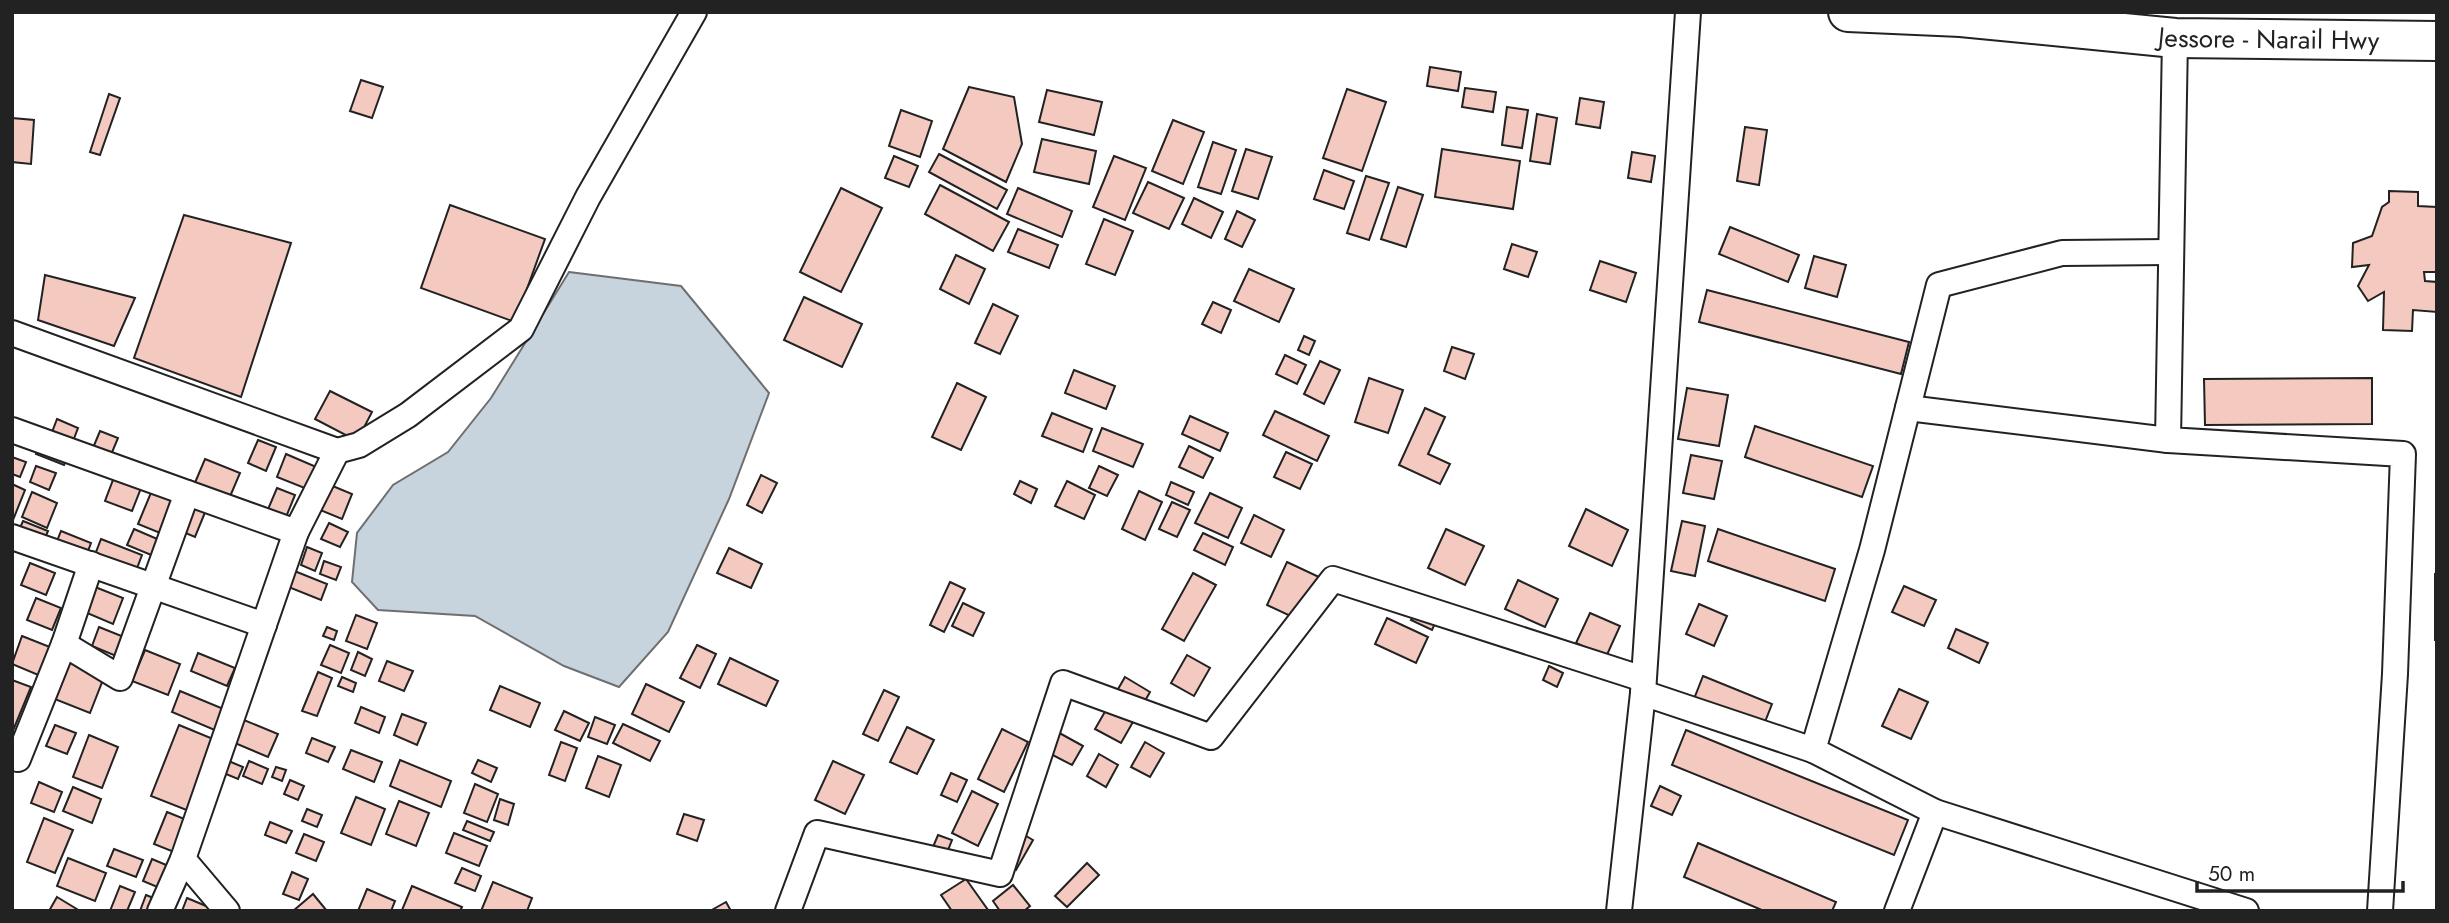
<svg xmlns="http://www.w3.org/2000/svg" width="2449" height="923" viewBox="0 0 2449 923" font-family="Jost,sans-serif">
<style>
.water{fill:#c7d3dd;stroke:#6f6f6f;stroke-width:2}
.building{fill:#f3c9c0;stroke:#222;stroke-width:2}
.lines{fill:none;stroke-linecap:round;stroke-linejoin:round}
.street-casing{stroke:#222;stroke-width:28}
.highway-casing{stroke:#222;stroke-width:42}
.street{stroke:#fff;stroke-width:24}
.highway{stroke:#fff;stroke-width:38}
.labels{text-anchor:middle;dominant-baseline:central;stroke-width:5;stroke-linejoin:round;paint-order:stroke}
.street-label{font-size:26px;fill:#222;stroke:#fff}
</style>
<rect width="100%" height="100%" fill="#fff"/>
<!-- water -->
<polygon class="water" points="569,272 681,286 769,393 729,499 668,632 619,687 564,666 475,616 378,610 352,582 357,533 393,485 448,452 491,398"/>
<!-- building -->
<g class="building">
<polygon points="1430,67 1461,72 1458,91 1427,86"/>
<polygon points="361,80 383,87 372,118 350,111"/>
<polygon points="969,87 1014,97 1022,144 1006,182 943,149"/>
<polygon points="1465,88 1496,92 1493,112 1462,107"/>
<polygon points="1347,89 1386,102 1362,171 1323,158"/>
<polygon points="1047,90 1102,102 1094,135 1039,122"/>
<polygon points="109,94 120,98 100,155 90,152"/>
<polygon points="1580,98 1604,102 1600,128 1576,124"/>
<polygon points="1507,107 1528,110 1522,148 1502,145"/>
<polygon points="901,110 932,121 920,157 889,146"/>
<polygon points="1537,114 1557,118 1550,164 1530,161"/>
<polygon points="12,118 34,120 31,164 12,162"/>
<polygon points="1173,120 1204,132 1183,184 1152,171"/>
<polygon points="1745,127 1767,130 1759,185 1737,181"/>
<polygon points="1042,139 1096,151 1089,184 1034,172"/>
<polygon points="1213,142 1236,150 1221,194 1198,187"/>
<polygon points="1246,149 1272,157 1258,199 1232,191"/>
<polygon points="1442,149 1520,161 1513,209 1435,197"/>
<polygon points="1632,152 1655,156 1651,182 1628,178"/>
<polygon points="939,154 1007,190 997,209 929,172"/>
<polygon points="894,156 918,166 909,187 885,178"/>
<polygon points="1114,156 1146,168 1125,220 1093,207"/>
<polygon points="1324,170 1354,181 1344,209 1314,199"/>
<polygon points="1366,176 1389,183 1369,240 1347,233"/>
<polygon points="1148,182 1184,198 1169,229 1133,213"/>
<polygon points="940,185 1009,222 993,251 925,214"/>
<polygon points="1398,187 1423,195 1406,247 1381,239"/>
<polygon points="841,188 882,208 841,292 800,272"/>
<polygon points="1018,188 1072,211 1062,237 1007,214"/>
<polygon points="2389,191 2418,192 2418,206 2437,207 2437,272 2424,272 2425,281 2437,282 2437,312 2413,310 2412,331 2383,330 2384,292 2368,301 2358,286 2369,265 2352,267 2353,243 2372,236 2382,207 2389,202"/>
<polygon points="1194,198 1223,212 1211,238 1182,224"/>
<polygon points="450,205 545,239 515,322 421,288"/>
<polygon points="1237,211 1255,220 1242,247 1225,239"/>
<polygon points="184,215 291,243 241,397 134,358"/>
<polygon points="1104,219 1133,231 1115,275 1086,264"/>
<polygon points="1730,227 1799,255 1788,282 1719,254"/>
<polygon points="1018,229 1058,245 1049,268 1008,252"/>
<polygon points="1512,244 1537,252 1528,277 1504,269"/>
<polygon points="956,255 985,269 969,304 940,289"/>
<polygon points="1814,256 1846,265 1837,297 1805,288"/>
<polygon points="1600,261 1636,273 1626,302 1590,290"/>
<polygon points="1249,269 1294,289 1279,322 1234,301"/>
<polygon points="45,275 135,298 114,346 38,320"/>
<polygon points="1707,290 1909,342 1901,374 1699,322"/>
<polygon points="804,297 862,324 842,367 784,340"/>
<polygon points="1213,302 1231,310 1221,333 1202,324"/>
<polygon points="993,304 1018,316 1000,354 975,343"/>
<polygon points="1304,336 1315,341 1309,355 1298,350"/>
<polygon points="1452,347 1474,354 1465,379 1444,371"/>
<polygon points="1285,355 1306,365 1297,384 1276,374"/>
<polygon points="1320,361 1340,370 1324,404 1304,394"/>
<polygon points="1074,370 1115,386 1106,409 1065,393"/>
<polygon points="1369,378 1403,390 1388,433 1355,422"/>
<polygon points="2372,378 2372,424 2205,425 2204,379"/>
<polygon points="957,383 986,397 961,450 932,437"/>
<polygon points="1687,388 1728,395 1719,446 1678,439"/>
<polygon points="330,391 372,412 357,441 315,419"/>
<polygon points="1425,408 1445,417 1428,454 1450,464 1440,484 1399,465"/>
<polygon points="1275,411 1329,436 1317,461 1263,435"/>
<polygon points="1052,413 1092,429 1083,452 1042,436"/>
<polygon points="1190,416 1228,433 1220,451 1182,434"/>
<polygon points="57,419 78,428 70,449 49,440"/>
<polygon points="1755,426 1873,466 1862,497 1745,457"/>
<polygon points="1102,428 1143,444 1133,467 1093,451"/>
<polygon points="100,431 118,438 108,462 90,455"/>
<polygon points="258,440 276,447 266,471 248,463"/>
<polygon points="40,444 68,456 64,465 36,454"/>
<polygon points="1189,446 1213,458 1203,478 1179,467"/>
<polygon points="1286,452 1312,464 1300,489 1274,477"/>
<polygon points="286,454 321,469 312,491 277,477"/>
<polygon points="1691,455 1722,461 1714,499 1683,493"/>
<polygon points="12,457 26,462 20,477 12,474"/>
<polygon points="205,459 240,473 229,499 194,485"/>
<polygon points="36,466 56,473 49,490 30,482"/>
<polygon points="1099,466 1118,475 1107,496 1089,488"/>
<polygon points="116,472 143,483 132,511 105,501"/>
<polygon points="761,475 777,483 762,513 747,505"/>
<polygon points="1020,481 1037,489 1031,503 1014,494"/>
<polygon points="1067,481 1095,495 1084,519 1055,506"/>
<polygon points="323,482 352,494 342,519 313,507"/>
<polygon points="1171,482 1194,492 1188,505 1166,495"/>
<polygon points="155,483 182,494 165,535 138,524"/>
<polygon points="12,484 25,490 13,520 12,519"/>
<polygon points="277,488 295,495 284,522 266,514"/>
<polygon points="1139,491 1162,502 1145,540 1122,529"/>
<polygon points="32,492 57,503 47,528 22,517"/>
<polygon points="1210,493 1242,508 1228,538 1195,523"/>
<polygon points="187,502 206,510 195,537 176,529"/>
<polygon points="1172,502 1190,510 1177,537 1159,529"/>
<polygon points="1586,509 1628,530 1612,566 1569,546"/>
<polygon points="1254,515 1284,530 1271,557 1241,543"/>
<polygon points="23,521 48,531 42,545 17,535"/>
<polygon points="1682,521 1705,526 1695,576 1671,571"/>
<polygon points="329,523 348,532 340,547 321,539"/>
<polygon points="134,529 162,541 156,557 127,545"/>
<polygon points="1446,529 1484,546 1465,585 1428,568"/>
<polygon points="1718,529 1835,569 1825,601 1708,561"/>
<polygon points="61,531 91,543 85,559 55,546"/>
<polygon points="1203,533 1233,547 1225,565 1194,550"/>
<polygon points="101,539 142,555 134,576 93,560"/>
<polygon points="307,547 322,553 315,571 301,565"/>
<polygon points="729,548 762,564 751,588 717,573"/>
<polygon points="324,561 341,567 336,580 320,574"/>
<polygon points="1287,562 1319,577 1299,620 1267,605"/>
<polygon points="30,563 55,573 46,595 21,585"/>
<polygon points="292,570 327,584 321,600 286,586"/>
<polygon points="1193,573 1216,585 1184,641 1162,629"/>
<rect x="2435" y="574" width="2" height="66"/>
<polygon points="1518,580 1558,599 1545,627 1505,609"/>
<polygon points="950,582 965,589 944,632 930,625"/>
<polygon points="90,585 123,598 113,624 80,610"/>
<polygon points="1904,586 1936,600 1924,626 1892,612"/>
<polygon points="36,598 61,608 52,630 27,620"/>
<polygon points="963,603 984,613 973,636 952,626"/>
<polygon points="1699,604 1727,616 1714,646 1686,634"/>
<polygon points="1418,606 1439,615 1432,630 1411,620"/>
<polygon points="1590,613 1620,626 1606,657 1576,643"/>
<polygon points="356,615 377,623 367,649 346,641"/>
<polygon points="1387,618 1428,637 1416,663 1375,644"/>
<polygon points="99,627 129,639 121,658 92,646"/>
<polygon points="327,627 337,631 334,640 323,636"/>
<polygon points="1956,629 1988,643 1979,663 1948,648"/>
<polygon points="22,636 55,649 43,677 12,664"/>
<polygon points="330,645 349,653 341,673 321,665"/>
<polygon points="697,645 716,654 700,688 680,678"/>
<polygon points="145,650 180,664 168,695 132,681"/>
<polygon points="358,652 372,659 365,676 351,670"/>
<polygon points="198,653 235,668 227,686 191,671"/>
<polygon points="63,655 106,672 90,713 47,696"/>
<polygon points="1187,655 1210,668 1194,696 1171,683"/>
<polygon points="730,658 778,681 766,706 718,684"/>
<polygon points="387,661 413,671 404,691 379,681"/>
<polygon points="1549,666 1563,673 1557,687 1543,680"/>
<polygon points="318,672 332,678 317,716 302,711"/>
<polygon points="1703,676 1772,704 1761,732 1692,704"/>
<polygon points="342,677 356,683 353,692 338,686"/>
<polygon points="1125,677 1150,692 1121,743 1095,729"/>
<polygon points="12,680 31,687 12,733"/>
<polygon points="646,684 684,702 669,732 632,714"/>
<polygon points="500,686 540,703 530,727 490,710"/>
<polygon points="1899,689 1928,702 1911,739 1882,726"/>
<polygon points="884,690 899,697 878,741 863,734"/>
<polygon points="180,691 226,710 217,731 172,712"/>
<polygon points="361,707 385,717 379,733 355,723"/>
<polygon points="564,711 589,723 580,741 555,730"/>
<polygon points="402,714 426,723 417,745 394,735"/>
<polygon points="595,717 615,725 607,744 588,737"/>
<polygon points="239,718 278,734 268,757 230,741"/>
<polygon points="623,724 660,741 650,761 613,743"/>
<polygon points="55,725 76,733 67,754 46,746"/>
<polygon points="179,725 218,741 189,811 151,796"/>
<polygon points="907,727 934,740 917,774 890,762"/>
<polygon points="1002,729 1028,742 1004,792 978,779"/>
<polygon points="1054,730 1083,746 1072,765 1043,750"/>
<polygon points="1686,730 1908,820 1894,855 1672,765"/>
<polygon points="89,735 118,747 102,788 73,777"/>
<polygon points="312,738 335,747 328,762 306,753"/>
<polygon points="561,742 577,748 565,781 549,775"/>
<polygon points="1145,742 1164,753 1150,777 1131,767"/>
<polygon points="351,750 382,762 374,782 343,769"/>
<polygon points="1099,754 1118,765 1106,787 1087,776"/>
<polygon points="598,756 621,765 609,797 586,788"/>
<polygon points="226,760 243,767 238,779 221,772"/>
<polygon points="400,760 451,781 441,807 390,786"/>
<polygon points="478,760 497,768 491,782 472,773"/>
<polygon points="249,761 268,769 262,784 243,776"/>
<polygon points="833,761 864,775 845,814 815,800"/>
<polygon points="276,767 286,770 282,781 272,777"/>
<polygon points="951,773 967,780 957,802 941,795"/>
<polygon points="290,780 304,786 298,800 284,794"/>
<polygon points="39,782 62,792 54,812 31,803"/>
<polygon points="475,784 498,794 487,822 464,813"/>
<polygon points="1660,786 1681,796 1672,815 1651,806"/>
<polygon points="73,787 101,799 92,823 63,811"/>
<polygon points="972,791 998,804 978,846 952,833"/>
<polygon points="356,797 385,809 371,845 341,833"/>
<polygon points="500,799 514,804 508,825 494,820"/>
<polygon points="399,801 429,813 416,846 386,834"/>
<polygon points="307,809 322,815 317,827 302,821"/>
<polygon points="167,812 187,820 174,852 154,844"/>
<polygon points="684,814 704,820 697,841 677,834"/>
<polygon points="44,818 73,830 55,873 27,862"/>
<polygon points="467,821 494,832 490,841 463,830"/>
<polygon points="270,822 292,831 286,843 265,835"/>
<polygon points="1014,829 1033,840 1016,870 997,859"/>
<polygon points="454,833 487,846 479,866 446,853"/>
<polygon points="304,834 324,842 316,861 296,853"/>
<polygon points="938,835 952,840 942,865 928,859"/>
<polygon points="1698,843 1836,902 1832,911 1764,911 1684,877"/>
<polygon points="114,849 143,860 136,877 107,866"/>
<polygon points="68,858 106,873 95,901 57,886"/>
<polygon points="152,859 171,867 162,889 143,881"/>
<polygon points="1087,863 1099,875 1067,907 1055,896"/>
<polygon points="462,868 481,876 475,891 455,883"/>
<polygon points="292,872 308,879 299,900 283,894"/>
<polygon points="966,879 988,910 987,911 952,911 941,895"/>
<polygon points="493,882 532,898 527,911 481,911"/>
<polygon points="1013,885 1030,906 1024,911 1000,911 993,901"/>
<polygon points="120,886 135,892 127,911 110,911"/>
<polygon points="412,886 462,907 460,911 402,910"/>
<polygon points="367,889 395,901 391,911 358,911"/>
<polygon points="313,894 327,911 293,911"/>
<polygon points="146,895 161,901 157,911 140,911"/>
<polygon points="57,897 80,911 49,911"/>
<polygon points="187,898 218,911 182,911"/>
<polygon points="726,902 731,911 710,911"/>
</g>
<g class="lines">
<defs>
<g id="street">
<polyline points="2175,38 2168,440 2403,454 2395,674 2380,911"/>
<polyline points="12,333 337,451"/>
<polyline points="1908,408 2168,440"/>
<polyline points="12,430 296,532"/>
<polyline points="12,537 264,625"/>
<polyline points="64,644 91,564"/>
<polyline points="1643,693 1813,750"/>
<polyline points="18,759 64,644 120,678 187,493"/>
<polyline points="1935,812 2246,911"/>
<polyline points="160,911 183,859"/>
<polyline points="227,911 183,859 296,532 337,451 359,445 408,415 521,329 588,197 694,12"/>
<polyline points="788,911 817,833 1000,874 1063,683 1211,737 1333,579 1637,677"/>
<polyline points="1619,911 1643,693 1688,12"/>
<polyline points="1897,911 1935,812 1813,750 1872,550 1939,285 2062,253 2169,252"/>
</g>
<g id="highway">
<path id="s1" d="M1848,12L1961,17L2175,38L2437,41"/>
</g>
</defs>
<!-- street casing -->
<use href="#street" class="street-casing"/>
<!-- highway casing -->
<use href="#highway" class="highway-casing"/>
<!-- street -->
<use href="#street" class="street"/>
<!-- highway -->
<use href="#highway" class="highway"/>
</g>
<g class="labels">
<!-- street labels -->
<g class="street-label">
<text stroke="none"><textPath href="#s1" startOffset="422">Jessore - Narail Hwy</textPath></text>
</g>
</g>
<!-- border -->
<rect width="2449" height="923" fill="none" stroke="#222222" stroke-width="28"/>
<!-- scale -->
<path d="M2197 881v10h206v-10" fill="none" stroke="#222222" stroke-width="3.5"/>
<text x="2208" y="881" font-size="21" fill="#222222" stroke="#ffffff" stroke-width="5" paint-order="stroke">50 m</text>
</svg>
